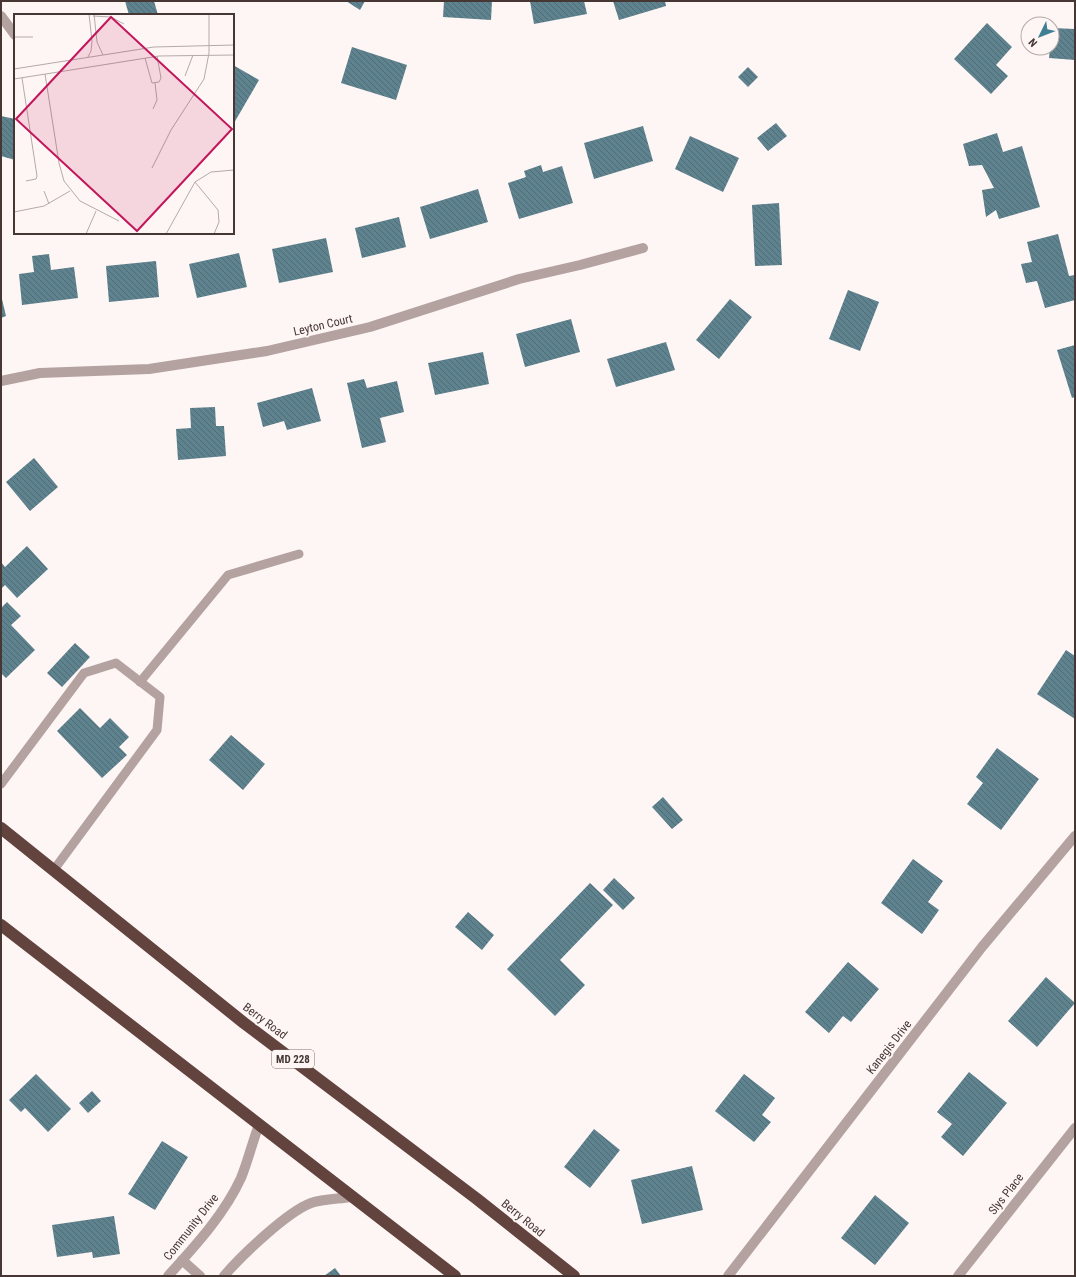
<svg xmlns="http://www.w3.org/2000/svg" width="1076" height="1277" viewBox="0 0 1076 1277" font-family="'Roboto Condensed',sans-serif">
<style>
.building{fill:url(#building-back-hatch)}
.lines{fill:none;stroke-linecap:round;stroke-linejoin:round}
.lane{stroke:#b3a29f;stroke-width:9}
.street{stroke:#b3a29f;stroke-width:10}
.highway{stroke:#63433e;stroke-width:12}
.labels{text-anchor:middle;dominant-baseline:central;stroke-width:4;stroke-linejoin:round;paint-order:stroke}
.shield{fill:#fef6f5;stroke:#7d706e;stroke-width:1}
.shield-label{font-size:11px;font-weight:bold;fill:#463734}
.street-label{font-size:12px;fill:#463734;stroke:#fef6f5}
.inset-road{fill:none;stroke:#b4aaa8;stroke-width:1}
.view{fill:#c2185b;fill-opacity:0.15;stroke:#c2185b;stroke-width:2}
.inset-edge{fill:none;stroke:#463734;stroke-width:2}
</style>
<defs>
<pattern id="building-back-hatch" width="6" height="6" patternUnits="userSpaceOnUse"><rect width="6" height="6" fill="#5e828e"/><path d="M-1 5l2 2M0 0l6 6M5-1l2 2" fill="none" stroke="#4f6b75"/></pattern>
</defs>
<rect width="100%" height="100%" fill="#fef6f5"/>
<!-- building -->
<g class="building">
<polygon points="125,1 154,1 158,15 129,15"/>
<polygon points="346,1 365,1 360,10"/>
<polygon points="444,1 492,1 491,20 443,17"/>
<polygon points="530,1 584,1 587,14 534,24"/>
<polygon points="613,1 665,1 666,6 619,20"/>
<polygon points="987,23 1012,47 996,65 1008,76 991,94 954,59"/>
<polygon points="1052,28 1075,29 1075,60 1049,58 1050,48 1052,48"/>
<polygon points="352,47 407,65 396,100 341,83"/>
<polygon points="233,65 259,80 234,123 233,122"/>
<polygon points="748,67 758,77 748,87 738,77"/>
<polygon points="1,116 15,119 15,160 1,156"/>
<polygon points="776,123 787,136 768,151 757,138"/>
<polygon points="643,126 653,161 594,179 584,143"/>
<polygon points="997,133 1003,152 1022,146 1040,207 999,219 996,210 986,217 982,190 994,188 982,165 969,166 963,144"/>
<polygon points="690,136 739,158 723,192 675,169"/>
<polygon points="541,165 543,172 562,166 573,203 519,219 508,183 526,177 524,171"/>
<polygon points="478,189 488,222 430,239 420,207"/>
<polygon points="779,203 782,265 755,266 752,205"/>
<polygon points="399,217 406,247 362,258 355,228"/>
<polygon points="1058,234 1069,276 1075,275 1075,300 1045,308 1037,281 1026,283 1021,264 1032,262 1027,242"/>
<polygon points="326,238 333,272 279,283 272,249"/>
<polygon points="239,253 247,287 197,298 189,264"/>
<polygon points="49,254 51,270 74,267 78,298 22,305 19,274 34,272 32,256"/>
<polygon points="156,261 159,297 109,302 106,266"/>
<polygon points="848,290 879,302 860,351 829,339"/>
<polygon points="1,295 6,316 1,318"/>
<polygon points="730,299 752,317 719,359 696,340"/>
<polygon points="571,319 580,352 525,367 516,334"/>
<polygon points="666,342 675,370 616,387 607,359"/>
<polygon points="1075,345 1075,397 1072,398 1057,350"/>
<polygon points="483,352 489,384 435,395 428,363"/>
<polygon points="364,379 367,388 397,381 404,412 380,418 386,442 362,448 347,383"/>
<polygon points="312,388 321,421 287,430 284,421 263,427 257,403"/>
<polygon points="215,407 216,426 224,426 226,456 178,460 176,429 191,428 190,408"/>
<polygon points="34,458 58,487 30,511 6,482"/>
<polygon points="27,546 48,569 17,598 5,585 1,589 1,562 5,567"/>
<polygon points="7,602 21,616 11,625 35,650 6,678 1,673 1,608"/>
<polygon points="75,643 90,657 62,687 47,673"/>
<polygon points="1066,650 1075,656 1075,719 1037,694"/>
<polygon points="80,708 100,728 110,718 129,737 119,747 127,755 102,778 57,731"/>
<polygon points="231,735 265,764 243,790 209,760"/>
<polygon points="997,748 1039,779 1001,830 967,804 983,783 976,777"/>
<polygon points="663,797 683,820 672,829 652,807"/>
<polygon points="913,859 943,881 928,902 939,910 922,934 881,903"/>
<polygon points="614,878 635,898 623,910 603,890"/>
<polygon points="590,883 613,905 560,960 585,985 555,1016 507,969"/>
<polygon points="468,912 494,935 482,950 455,927"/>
<polygon points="848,962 879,989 851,1022 843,1016 829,1033 805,1012"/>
<polygon points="1046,977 1075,1003 1037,1047 1008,1021"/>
<polygon points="969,1072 1007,1103 963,1156 941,1137 952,1124 937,1112"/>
<polygon points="36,1074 71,1109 48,1132 25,1108 21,1112 9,1100"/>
<polygon points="744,1074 775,1098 762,1115 771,1122 754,1142 715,1111"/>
<polygon points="92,1091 101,1101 88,1113 79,1103"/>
<polygon points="594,1129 620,1150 590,1188 564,1167"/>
<polygon points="162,1141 188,1157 155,1210 128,1194"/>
<polygon points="692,1166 703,1210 642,1224 631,1180"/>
<polygon points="875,1195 909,1223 875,1265 841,1238"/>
<polygon points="114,1216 120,1254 93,1258 92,1252 57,1257 52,1225"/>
<polygon points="335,1268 341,1276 324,1276"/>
</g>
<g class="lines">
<!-- lane -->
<g class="lane">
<polyline points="140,682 228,575 299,554"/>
<polyline points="1,784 84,673 116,663 160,697 157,730 53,871"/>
</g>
<!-- street -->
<g class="street">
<polyline points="1,16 15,35"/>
<polyline points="1,381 40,373 149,369 267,351 370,327 519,279 580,265 643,248"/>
<polyline points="182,1260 200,1276"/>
<path d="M168,1276C195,1246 224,1215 241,1178C248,1161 252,1143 259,1125"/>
<path d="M224,1276C241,1256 287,1212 311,1203C323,1199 338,1199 351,1197"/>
<polyline points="728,1276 982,947 1075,836"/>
<polyline points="958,1276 1075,1128"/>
</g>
<!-- highway -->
<g class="highway">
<polyline points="1,828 244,1023 477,1199 574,1276"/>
<polyline points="1,925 455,1276"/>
</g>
</g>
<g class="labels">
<!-- shield labels -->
<rect class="shield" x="272" y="1050" width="42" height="18" rx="3"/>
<g class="shield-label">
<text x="293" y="1059">MD 228</text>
</g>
<!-- street labels -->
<g class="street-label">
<text transform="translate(323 325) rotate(-13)">Leyton Court</text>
<text transform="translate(265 1021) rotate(37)">Berry Road</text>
<text transform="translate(889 1047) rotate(-52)">Kanegis Drive</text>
<text transform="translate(1006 1194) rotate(-52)">Slys Place</text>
<text transform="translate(523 1218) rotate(39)">Berry Road</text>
<text transform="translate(191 1227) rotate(-52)">Community Drive</text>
</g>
</g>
<!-- overview -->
<g transform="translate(14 14)">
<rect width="220" height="220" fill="#fef6f5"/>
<path class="inset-road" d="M80,0L83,28L89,41M79,2L97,3L110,10M0,23H19M74,43L77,37L78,27L75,0M131,44L138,69L145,68L147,64L143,42M0,55L140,33L220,31M31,60L45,149L50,167L66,187L105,207M171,62L179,41M8,64L23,162L22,165L12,167M0,65L145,42L220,41M139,95L143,86L141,69M138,154L157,116L190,65L195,39V0M181,168L204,196L205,208L200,220M30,177L35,190M0,198L30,192L56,177M72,220L82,197M152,220L181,168L197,158L220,156"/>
<path class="view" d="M97,3L218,115L123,217L2,105Z"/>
<rect width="220" height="220" class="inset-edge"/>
</g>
<!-- border -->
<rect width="1076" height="1277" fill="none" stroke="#463734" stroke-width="4"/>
<!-- north arrow -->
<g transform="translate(1040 36) rotate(227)"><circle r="19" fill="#fef6f5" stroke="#b4aaa8"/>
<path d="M0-3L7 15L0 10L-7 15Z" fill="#3f7f93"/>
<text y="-6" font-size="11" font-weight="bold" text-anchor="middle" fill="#463734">N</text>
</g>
</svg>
